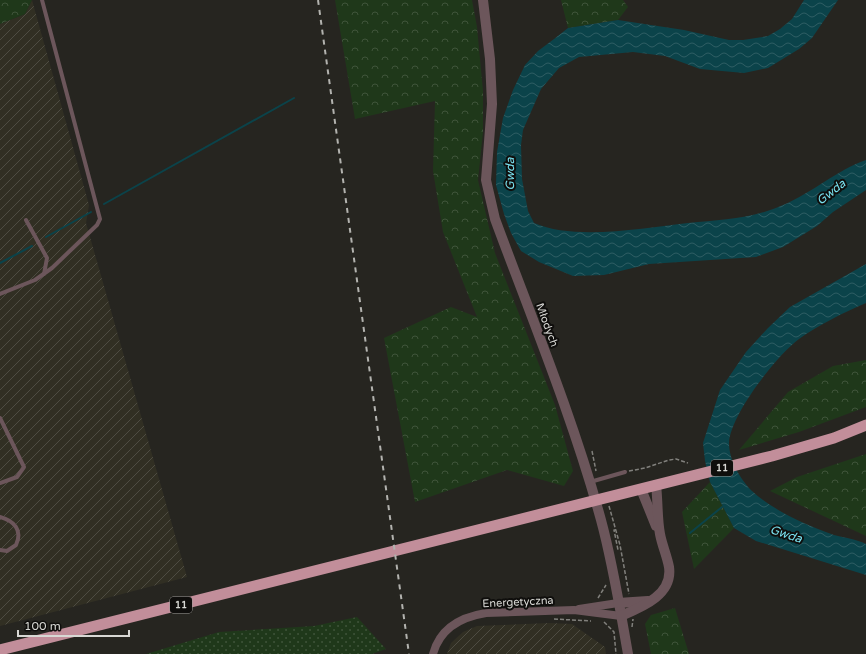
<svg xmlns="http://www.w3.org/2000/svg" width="866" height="654" viewBox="0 0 866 654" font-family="'Varela Round',sans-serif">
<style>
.industrial{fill:url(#industrial-furrows)}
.grass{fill:url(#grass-dots)}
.forest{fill:url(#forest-crowns)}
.water{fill:url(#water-waves)}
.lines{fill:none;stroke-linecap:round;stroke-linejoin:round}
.stream{stroke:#0b434a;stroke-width:2}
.path{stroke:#81807c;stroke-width:1.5;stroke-dasharray:4 2;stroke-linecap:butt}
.service{stroke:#6c565b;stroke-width:4}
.minor{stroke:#6c565b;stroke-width:8}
.tertiary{stroke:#6c565b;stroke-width:10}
.trunk{stroke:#c28e9a;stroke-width:11}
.rail{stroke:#b3b3af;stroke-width:2;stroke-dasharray:5 5;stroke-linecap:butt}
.labels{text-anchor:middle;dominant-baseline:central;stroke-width:4;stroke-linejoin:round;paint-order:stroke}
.shield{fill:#0f0e0c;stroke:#9c9b98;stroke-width:1}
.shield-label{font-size:10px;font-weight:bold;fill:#d8d8d4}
.street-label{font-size:11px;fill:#d8d8d4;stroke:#0f0e0c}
.water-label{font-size:12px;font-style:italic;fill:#79e2f0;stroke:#0f0e0c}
</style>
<defs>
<pattern id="industrial-furrows" width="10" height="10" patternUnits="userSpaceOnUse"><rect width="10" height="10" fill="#312f23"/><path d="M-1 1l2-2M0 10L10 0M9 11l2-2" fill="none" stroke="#4e4c42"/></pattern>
<pattern id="grass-dots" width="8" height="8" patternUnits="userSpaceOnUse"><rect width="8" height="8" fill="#1f381a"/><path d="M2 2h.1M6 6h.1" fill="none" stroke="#3f543a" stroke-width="1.8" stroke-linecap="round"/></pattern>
<pattern id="forest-crowns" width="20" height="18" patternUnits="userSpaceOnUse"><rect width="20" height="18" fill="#1f381a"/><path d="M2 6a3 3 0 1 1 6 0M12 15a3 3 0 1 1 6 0" fill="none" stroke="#3f543a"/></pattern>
<pattern id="water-waves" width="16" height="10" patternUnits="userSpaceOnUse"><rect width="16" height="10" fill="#0b434a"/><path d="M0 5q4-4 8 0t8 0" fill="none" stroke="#2e5d63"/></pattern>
</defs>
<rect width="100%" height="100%" fill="#262520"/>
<!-- industrial -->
<g class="industrial">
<polygon points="32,0 89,205 86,223 187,577 0,626 0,24 25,14"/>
<polygon points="549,623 572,624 605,647 606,654 447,654 451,643 463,632 477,626"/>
</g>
<!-- grass -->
<polygon class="grass" points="357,617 386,649 372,654 146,654 219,632 314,626"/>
<!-- forest -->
<g class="forest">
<polygon points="0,0 32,0 25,14 0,24"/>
<polygon points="335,0 472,0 477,27 483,91 483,132 478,180 495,253 555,405 573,471 564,486 507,470 415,502 384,338 451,307 477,317 443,232 433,171 435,101 355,119"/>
<polygon points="561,0 623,0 628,7 618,20 568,28"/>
<polygon points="866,360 866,407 799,432 739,450 788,392 833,366"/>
<polygon points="866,454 866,536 770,491 797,477"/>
<polygon points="710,482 734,528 694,569 682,512"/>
<polygon points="675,608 689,654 651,654 645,624 651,615"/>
</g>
<!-- water -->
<g class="water">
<path d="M804,0H838L812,38L799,49L768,68L744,73L700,69L665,56L633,52L579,57L559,68L541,89L523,130L521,145L522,179L528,211L534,223C575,241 644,228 688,223C721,220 752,219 783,205C812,193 837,170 866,160V190L833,212L817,226L783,247L756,257L649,264L604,275L573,276L539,262L521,251L511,233L504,214L496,185L497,152L503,118L513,90L525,65L538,51L554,39L568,28L618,20L684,30L729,40H743L768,36L780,29L792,19Z"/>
<path d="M866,264V303C843,313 820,324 799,339C777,355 730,415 729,443C729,460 740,479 752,491C772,510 808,526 834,535C845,538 856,539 866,544V575L756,541L734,528L710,482L705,461L703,443L720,390L746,352L768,328L790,307Z"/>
</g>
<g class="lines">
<!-- stream -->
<g class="stream">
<polyline points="104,204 294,98"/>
<polyline points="46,237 91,212"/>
<polyline points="0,263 32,246"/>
<polyline points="690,533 722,507"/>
</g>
<!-- path -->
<g class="path">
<polyline points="592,451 596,471"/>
<polyline points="629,471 645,468 669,460 676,459 688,463"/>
<polyline points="609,506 620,545 629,594"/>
<polyline points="616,530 614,530 618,550"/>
<polyline points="598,598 606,585"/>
<polyline points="554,619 591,621"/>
<polyline points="604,622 614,632 616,654"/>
<polyline points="632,627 633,619"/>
</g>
<!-- service -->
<g class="service">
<polyline points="26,220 47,258 44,274"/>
<polyline points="0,294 35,280 52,268 97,225 100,219 42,0"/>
<polyline points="0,418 24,467 17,477 0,483"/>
<polyline points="590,482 625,472"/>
<path d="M0,517C14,521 23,530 16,545L7,551L0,550"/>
</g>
<!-- minor -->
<g class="minor">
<polyline points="579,609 618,603"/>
<path d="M433,654C440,628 461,617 486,613L574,610L621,616"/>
</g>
<!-- tertiary -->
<g class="tertiary">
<path d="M483,0L490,59L492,104L486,180L495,219C532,319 573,418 601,520C613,564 620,609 628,654"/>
<polyline points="641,489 656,526"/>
<polyline points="618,603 648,601"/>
<path d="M621,616C642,607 673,595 669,567C667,556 662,545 660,534C657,518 658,501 656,485"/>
</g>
<!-- trunk -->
<polyline class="trunk" points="0,650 772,456 834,438 866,425"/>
<!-- rail -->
<polyline class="rail" points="318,0 409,654"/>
</g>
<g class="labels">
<!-- shield labels -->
<g class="shield">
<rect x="711" y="460" width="22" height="16" rx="3"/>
<rect x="170" y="597" width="22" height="16" rx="3"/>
</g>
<g class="shield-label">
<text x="722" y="468">11</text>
<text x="181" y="605">11</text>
</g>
<!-- street labels -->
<g class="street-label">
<text transform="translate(547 325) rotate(70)">Młodych</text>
<text transform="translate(518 602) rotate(-3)">Energetyczna</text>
</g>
<!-- water labels -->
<g class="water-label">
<text transform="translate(510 174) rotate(-90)">Gwda</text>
<text transform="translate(831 192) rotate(-38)">Gwda</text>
<text transform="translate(786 534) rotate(18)">Gwda</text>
</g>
</g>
<!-- scale -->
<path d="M18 630v6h111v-6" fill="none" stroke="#d8d8d4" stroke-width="2"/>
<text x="24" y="630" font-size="12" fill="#d8d8d4" stroke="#0f0e0c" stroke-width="3" paint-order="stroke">100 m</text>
</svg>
